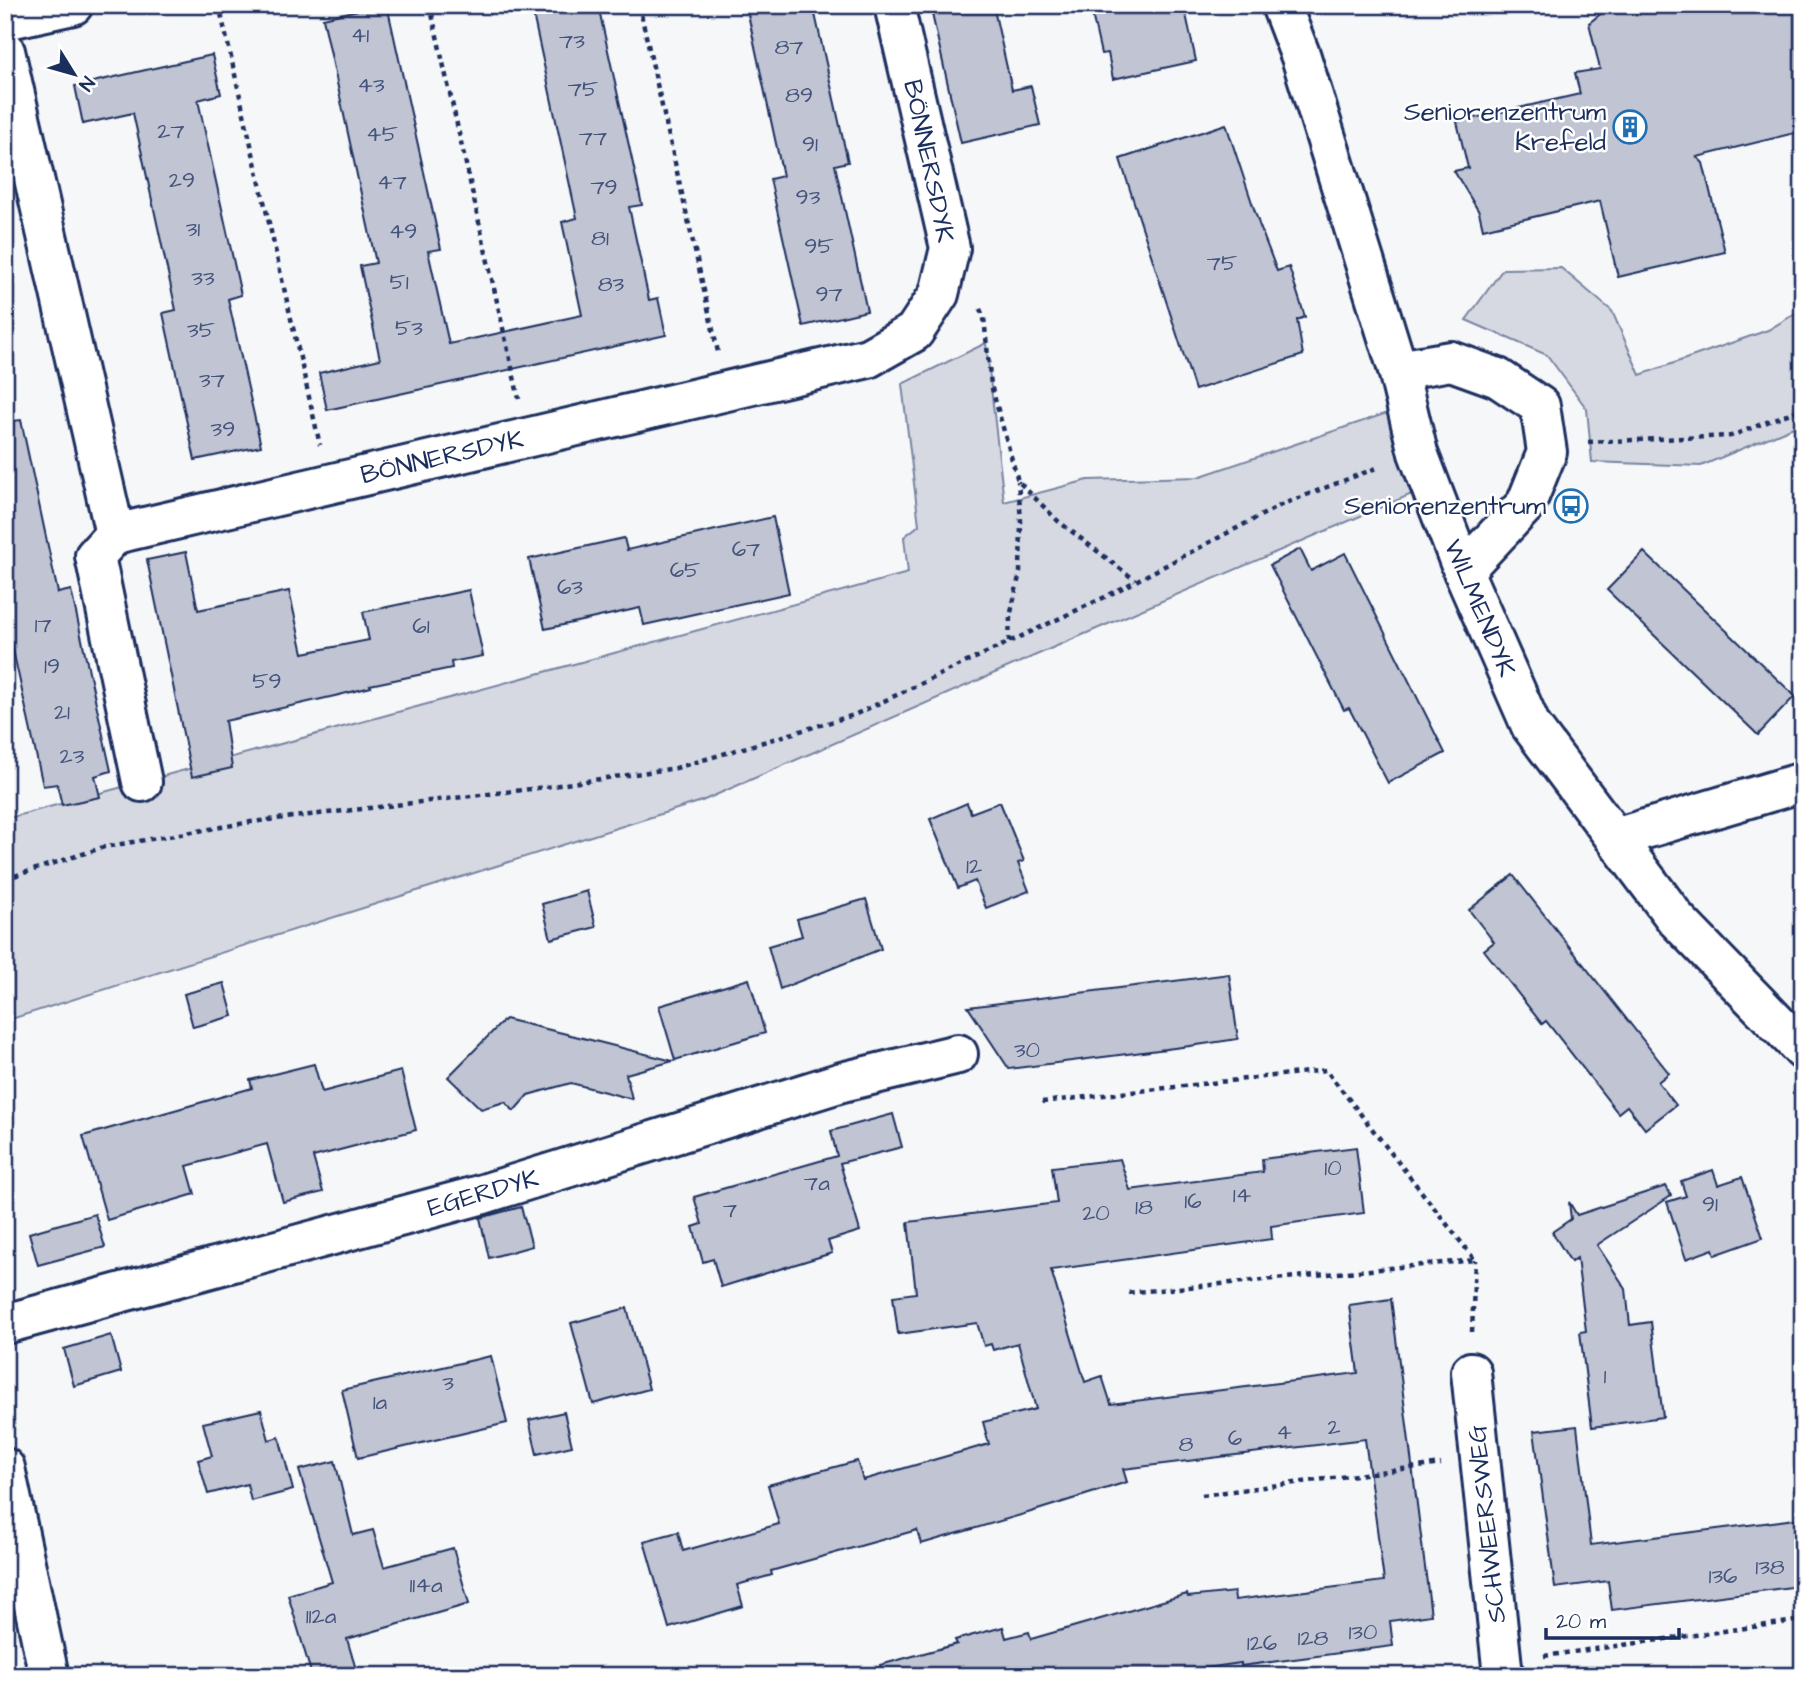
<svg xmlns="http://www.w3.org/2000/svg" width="1808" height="1681" viewBox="0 0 1808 1681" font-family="'Architects Daughter',sans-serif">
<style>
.green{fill:#d6d9e2;stroke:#7884a0;stroke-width:2}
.building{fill:#c0c4d3;stroke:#1b2f5e;stroke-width:2}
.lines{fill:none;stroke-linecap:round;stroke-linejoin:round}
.minor-casing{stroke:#1b2f5e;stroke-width:44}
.path{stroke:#1b2f5e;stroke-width:4.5;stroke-dasharray:5 5;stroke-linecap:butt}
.minor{stroke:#fff;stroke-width:38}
.labels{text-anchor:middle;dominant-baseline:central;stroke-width:5;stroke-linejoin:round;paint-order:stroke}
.number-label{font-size:23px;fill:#44547b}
.poi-label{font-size:26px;fill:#1b2f5e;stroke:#fff;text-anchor:end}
.street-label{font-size:26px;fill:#1b2f5e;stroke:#fff}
</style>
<rect width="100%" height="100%" fill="#f6f7f9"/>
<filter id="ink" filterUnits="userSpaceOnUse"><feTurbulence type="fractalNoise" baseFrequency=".0143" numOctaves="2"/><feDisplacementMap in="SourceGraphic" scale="14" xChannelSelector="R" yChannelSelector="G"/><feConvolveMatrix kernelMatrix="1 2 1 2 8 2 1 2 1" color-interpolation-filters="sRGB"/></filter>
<g filter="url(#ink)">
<!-- green -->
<g class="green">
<polygon points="1561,268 1612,311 1640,375 1768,330 1803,309 1803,423 1701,466 1592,462 1587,409 1547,355 1466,320 1503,269"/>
<polygon points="986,343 1004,502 1088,480 1198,477 1390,412 1412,494 1059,645 702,801 5,1021 5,819 908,573 904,537 919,525 902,384"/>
</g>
<!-- building -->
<g class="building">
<polygon points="380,5 387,5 441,249 428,251 449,344 582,315 562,222 577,218 531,5 598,5 642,205 629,207 649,300 658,298 666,335 327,410 319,373 380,359 360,266 376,263 323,18"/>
<polygon points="746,5 813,5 848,162 835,165 867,311 803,326 770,179 783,176"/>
<polygon points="930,5 993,5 1012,90 1031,86 1040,125 961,143"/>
<polygon points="1090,5 1184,5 1196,61 1113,79 1108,53 1101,54"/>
<polygon points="1612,5 1803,5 1803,131 1697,157 1703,163 1725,252 1618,277 1600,201 1483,229 1479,212 1454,171 1468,168 1457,122 1580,94 1575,73 1600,69 1589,23"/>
<polygon points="212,55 221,94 198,100 241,295 228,299 261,446 195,460 163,313 176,310 133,113 83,124 75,86"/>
<polygon points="1226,124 1259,224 1277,271 1289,267 1305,317 1297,320 1303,355 1195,390 1120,159"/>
<polygon points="21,420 58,593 71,590 111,771 95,776 100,797 62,805 57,784 43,786 5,614 5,422"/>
<polygon points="773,517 789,593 644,625 640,608 545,629 529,559 624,538 627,550"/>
<polygon points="1300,549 1311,571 1345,553 1445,753 1388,783 1349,708 1344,710 1270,565"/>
<polygon points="186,552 198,610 289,591 303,653 369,640 363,612 469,590 483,656 451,662 452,668 370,685 371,687 339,695 225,721 232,768 192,777 147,560"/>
<polygon points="1644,552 1795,696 1758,735 1607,590"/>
<polygon points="1000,802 1024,861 1018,863 1029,891 986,908 975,881 958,888 930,819 967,803 971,813"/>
<polygon points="1513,875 1669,1073 1658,1082 1676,1105 1645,1129 1627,1106 1618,1113 1546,1021 1542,1024 1484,950 1494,942 1469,910"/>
<polygon points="587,891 596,927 551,939 542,904"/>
<polygon points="866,899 881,949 780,989 768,946 802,936 797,919"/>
<polygon points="1229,974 1238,1039 1190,1046 1009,1069 968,1007"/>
<polygon points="749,979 765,1033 675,1060 659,1006"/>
<polygon points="224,983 233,1016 193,1027 184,994"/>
<polygon points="505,1019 583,1038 673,1061 626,1074 632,1099 571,1083 528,1095 514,1111 505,1102 481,1109 448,1077"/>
<polygon points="314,1064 322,1092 401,1071 416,1130 313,1157 323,1192 283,1202 267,1144 187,1166 195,1194 107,1220 83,1136 252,1088 250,1080"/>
<polygon points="893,1114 902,1147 840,1163 860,1231 828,1241 832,1253 721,1287 713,1259 703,1262 693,1227 702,1224 694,1197 837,1156 831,1131"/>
<polygon points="1356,1147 1364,1213 1271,1226 1272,1239 1051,1270 1085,1382 1102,1376 1111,1404 1358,1373 1349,1305 1391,1299 1431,1615 1390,1621 1393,1646 1241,1666 1241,1663 1193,1670 1172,1676 882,1676 880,1665 957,1644 955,1640 1003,1627 1006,1638 1029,1632 1031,1639 1187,1594 1188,1597 1234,1592 1235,1600 1384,1581 1365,1439 1123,1469 1127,1482 1031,1512 921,1544 917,1530 771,1571 772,1575 737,1585 743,1606 669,1628 644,1541 678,1532 683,1551 779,1524 768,1485 857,1461 863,1480 989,1444 983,1422 1036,1409 1018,1343 993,1350 991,1344 984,1346 977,1323 898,1334 893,1296 916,1293 908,1222 1057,1203 1052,1167 1120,1159 1130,1190 1263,1172 1262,1159"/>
<polygon points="1713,1170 1718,1185 1742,1177 1763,1238 1715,1255 1713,1249 1686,1259 1667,1202 1686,1196 1681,1181"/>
<polygon points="1666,1186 1671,1196 1597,1245 1626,1289 1630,1325 1651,1322 1663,1417 1592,1427 1580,1332 1586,1331 1577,1258 1571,1262 1552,1232 1571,1219 1569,1202 1577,1215"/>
<polygon points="521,1207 532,1246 489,1258 480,1218"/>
<polygon points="95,1214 105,1247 38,1265 29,1233"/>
<polygon points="627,1308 649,1389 593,1404 571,1323"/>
<polygon points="111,1335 121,1372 74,1386 64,1349"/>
<polygon points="491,1356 507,1423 358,1458 342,1390"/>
<polygon points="261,1410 269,1440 279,1437 293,1490 251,1501 247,1484 208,1494 198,1460 212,1456 203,1423"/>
<polygon points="564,1412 572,1446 537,1454 529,1420"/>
<polygon points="1577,1426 1591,1545 1803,1518 1803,1576 1799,1576 1800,1586 1612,1610 1608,1581 1555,1588 1534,1431"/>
<polygon points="335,1461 353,1535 373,1530 384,1567 453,1548 469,1604 347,1639 358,1676 312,1676 288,1595 332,1582 299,1470"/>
</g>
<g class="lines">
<defs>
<g id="minor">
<polyline points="1281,5 1301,57 1398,370 1418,453 1463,571 1531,726 1676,919 1803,1050"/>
<polyline points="5,20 73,5"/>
<polyline points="5,51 115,534 868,358 914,332 939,294 950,248 894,5"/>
<polyline points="1398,370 1451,361 1498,378 1540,406 1547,452 1526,504 1463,571"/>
<polyline points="115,534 95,556 142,782"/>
<polyline points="1615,838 1803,782"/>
<polyline points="5,1324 480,1195 842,1082 958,1054"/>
<polyline points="1471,1372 1503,1676"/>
<polyline points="5,1468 49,1676"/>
</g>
</defs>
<!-- minor casing -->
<use href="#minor" class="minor-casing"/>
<!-- path -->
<g class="path">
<polyline points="219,5 320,445"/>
<polyline points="430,5 519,399"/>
<polyline points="639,5 718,352"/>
<polyline points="980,309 984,318 991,385 1018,481 1058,521 1135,580"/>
<polyline points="1588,442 1731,436 1803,408"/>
<polyline points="1009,642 1010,617 1020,572 1021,521 1018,481"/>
<polyline points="5,879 104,847 251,822 531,789 676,768 854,715 1105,597 1283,504 1379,467"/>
<polyline points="1793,1092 1803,1100"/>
<polyline points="1042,1102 1326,1070 1475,1260 1126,1293"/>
<polyline points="1472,1332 1475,1260"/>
<polyline points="1202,1495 1441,1464"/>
<polyline points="1544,1656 1803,1620"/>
<polyline points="1443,1676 1459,1672"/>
</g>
<!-- minor -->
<use href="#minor" class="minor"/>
</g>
</g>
<!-- icons -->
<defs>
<symbol id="building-ring" viewBox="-11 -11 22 22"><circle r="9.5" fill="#fff" stroke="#1f6fb2" stroke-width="1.5"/><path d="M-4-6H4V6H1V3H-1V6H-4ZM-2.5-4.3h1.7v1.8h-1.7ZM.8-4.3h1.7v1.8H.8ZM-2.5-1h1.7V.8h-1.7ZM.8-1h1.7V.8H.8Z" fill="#1f6fb2"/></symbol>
<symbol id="bus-ring" viewBox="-11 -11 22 22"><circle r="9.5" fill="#fff" stroke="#1f6fb2" stroke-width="1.5"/><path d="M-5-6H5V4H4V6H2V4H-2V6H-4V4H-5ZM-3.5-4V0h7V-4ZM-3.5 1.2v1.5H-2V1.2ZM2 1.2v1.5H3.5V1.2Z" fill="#1f6fb2"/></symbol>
</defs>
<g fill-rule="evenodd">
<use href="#building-ring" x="1611" y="108" width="38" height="38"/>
<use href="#bus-ring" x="1552" y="487" width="38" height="38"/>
</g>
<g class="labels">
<!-- number labels -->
<g class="number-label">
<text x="360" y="35">41</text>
<text x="572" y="41">73</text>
<text x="789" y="47">87</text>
<text x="371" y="85">43</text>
<text x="583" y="89">75</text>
<text x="799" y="95">89</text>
<text x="171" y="131">27</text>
<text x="382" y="134">45</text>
<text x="593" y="138">77</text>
<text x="810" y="144">91</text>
<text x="182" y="180">29</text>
<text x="392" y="182">47</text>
<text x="604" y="187">79</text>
<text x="808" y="197">93</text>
<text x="193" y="229">31</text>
<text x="403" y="231">49</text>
<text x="600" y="238">81</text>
<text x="819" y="246">95</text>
<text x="1222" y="263">75</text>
<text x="203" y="278">33</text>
<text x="399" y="282">51</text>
<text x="611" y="284">83</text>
<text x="829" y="294">97</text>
<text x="409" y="328">53</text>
<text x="201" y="330">35</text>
<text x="212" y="380">37</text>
<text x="223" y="429">39</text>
<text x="746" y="549">67</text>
<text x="685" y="570">65</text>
<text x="570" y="587">63</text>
<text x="43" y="625">17</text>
<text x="421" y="626">61</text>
<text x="52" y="666">19</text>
<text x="267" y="681">59</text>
<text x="62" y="712">21</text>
<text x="72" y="756">23</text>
<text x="974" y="866">12</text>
<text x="1027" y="1050">30</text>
<text x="1333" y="1168">10</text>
<text x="817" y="1183">7a</text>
<text x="1242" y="1195">14</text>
<text x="1193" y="1201">16</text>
<text x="1710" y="1204">91</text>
<text x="1144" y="1207">18</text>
<text x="730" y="1210">7</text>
<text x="1096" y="1213">20</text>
<text x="1605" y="1376">1</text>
<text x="448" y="1383">3</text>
<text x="380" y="1402">1a</text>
<text x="1334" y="1427">2</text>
<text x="1284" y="1432">4</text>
<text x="1235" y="1438">6</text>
<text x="1186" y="1444">8</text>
<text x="1770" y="1567">138</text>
<text x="1723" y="1576">136</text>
<text x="426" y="1585">114a</text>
<text x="321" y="1616">112a</text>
<text x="1363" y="1632">130</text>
<text x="1313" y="1638">128</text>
<text x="1262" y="1643">126</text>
</g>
<!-- poi labels -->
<g class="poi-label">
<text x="1606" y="112">Seniorenzentrum<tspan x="1606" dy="30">Krefeld</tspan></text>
<text x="1546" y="506">Seniorenzentrum</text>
</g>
<!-- street labels -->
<g class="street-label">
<text transform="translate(929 161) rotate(78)">BÖNNERSDYK</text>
<text transform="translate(442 457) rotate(-13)">BÖNNERSDYK</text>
<text transform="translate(1480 608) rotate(67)">WILMENDYK</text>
<text transform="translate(483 1193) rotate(-16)">EGERDYK</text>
<text transform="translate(1487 1524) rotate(-96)">SCHWEERSWEG</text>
</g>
</g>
<!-- margin -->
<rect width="1808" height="1681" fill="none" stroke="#fff" stroke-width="28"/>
<rect x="14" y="14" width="1780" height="1653" fill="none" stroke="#1b2f5e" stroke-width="2.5" filter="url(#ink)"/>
<!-- north arrow -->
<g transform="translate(74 74) rotate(127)" stroke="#ffffff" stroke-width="5" paint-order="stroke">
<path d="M0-5L12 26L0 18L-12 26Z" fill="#1b2f5e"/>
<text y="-10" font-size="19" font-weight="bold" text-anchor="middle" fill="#1b2f5e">N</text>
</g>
<!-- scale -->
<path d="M1546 1628v10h133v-10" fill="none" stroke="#1b2f5e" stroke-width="3.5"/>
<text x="1556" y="1628" font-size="21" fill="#1b2f5e" stroke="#ffffff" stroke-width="5" paint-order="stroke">20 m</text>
</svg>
